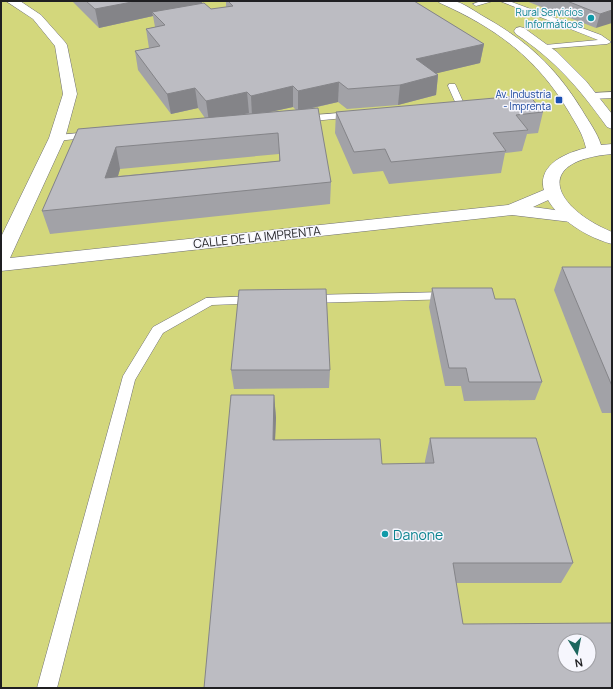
<svg xmlns="http://www.w3.org/2000/svg" width="613" height="689" viewBox="0 0 613 689" font-family="Manrope,sans-serif">
<style>
.green{fill:#d3d77c;fill-rule:evenodd}
.lines{fill:none;stroke-linecap:round;stroke-linejoin:round}
.service-casing{stroke:#707076;stroke-width:1}
.minor-casing{stroke:#707076;stroke-width:1}
.tertiary-casing{stroke:#707076;stroke-width:1}
.service{fill:#fff;fill-rule:evenodd}
.minor{fill:#fff;fill-rule:evenodd}
.tertiary{fill:#fff;fill-rule:evenodd}
.wall{fill:#a2a2a7;fill-rule:evenodd}
.shaded-wall{fill:#848488}
.building{fill:#bcbcc2;stroke:#848488;fill-rule:evenodd}
.culture-dot{fill:#0f9aa8;stroke:#f6f6fd;stroke-width:1.5}
.transit-dot{fill:#1a4fb4;stroke:#f6f6fd;stroke-width:1.5}
.labels{text-anchor:middle;dominant-baseline:central;stroke-width:3;stroke-linejoin:round;paint-order:stroke}
.far-culture-label{font-size:10px;fill:#0d838f;stroke:#f6f6fd;text-anchor:end}
.far-transit-label{font-size:10px;fill:#164399;stroke:#f6f6fd;text-anchor:end}
.street-label{font-size:12px;fill:#1f1f22;stroke:#f6f6fd}
.near-culture-label{font-size:14px;fill:#0d838f;stroke:#f6f6fd;text-anchor:start}
</style>
<rect width="100%" height="100%" fill="#f6f6fd"/>
<!-- green -->
<path class="green" d="M1,1H612V688H1ZM565,641H589V665H565Z"/>
<g class="lines">
<defs>
<g id="service">
<polygon points="481,1 493,1 476,6 473,4"/>
<polygon points="500,1 509,1 601,35 611,42 607,44 542,49 542,45 545,45 598,40"/>
<polygon points="449,84 455,84 456,86 465,106 464,108 450,110 446,107 447,105 456,104 448,86"/>
<polygon points="612,92 612,98 592,99 588,96 592,93"/>
<polygon points="352,112 356,115 355,117 302,122 298,119 302,116"/>
<polygon points="91,132 94,133 96,135 94,137 57,141 52,138 57,135"/>
<polygon points="449,292 453,293 455,296 453,299 310,303 306,302 304,299 306,296 310,295"/>
<polygon points="255,296 259,297 261,300 259,303 212,305 163,333 135,380 57,688 37,688 123,376 153,327 206,298"/>
</g>
<polygon id="minor" points="6,1 20,1 41,15 65,42 67,45 77,94 65,138 10,258 508,205 551,187 557,188 560,192 557,196 533,207 577,213 580,217 577,221 571,222 512,215 1,271 1,237 49,138 63,94 55,46 33,19"/>
<g id="tertiary">
<path d="M438,1C443,1 449,0 454,1C463,3 473,10 481,15C526,40 555,66 582,110C589,122 597,132 601,145L612,144V154C531,161 554,208 612,232V244C559,230 501,169 586,148C583,134 576,124 569,112C537,58 496,28 440,3Z"/>
<path d="M520,27L524,28L557,52L586,81L612,114V129L607,127C579,88 556,61 516,34L514,31L516,28Z"/>
</g>
</defs>
<!-- service casing -->
<use href="#service" class="service-casing"/>
<!-- minor casing -->
<use href="#minor" class="minor-casing"/>
<!-- tertiary casing -->
<use href="#tertiary" class="tertiary-casing"/>
<!-- service -->
<use href="#service" class="service"/>
<!-- minor -->
<use href="#minor" class="minor"/>
<!-- tertiary -->
<use href="#tertiary" class="tertiary"/>
</g>
<!-- wall -->
<g class="wall">
<path d="M72,1H202V3L211,9L226,7V1H414L484,44L480,63L437,73L438,75L436,95L398,105L347,109L338,102L309,109L331,182L330,204L50,234L42,211L78,129L205,118L198,108L171,114L138,70L135,51L149,48L146,29L155,27L153,16L99,28ZM293,107L296,110L270,112ZM279,154V161L118,176L120,169Z"/>
<polygon points="526,1 612,1 596,28"/>
<polygon points="336,112 543,112 538,133 527,134 522,151 505,153 501,173 389,184 383,171 353,174 335,133"/>
<polygon points="562,267 612,267 612,413 602,413 554,290"/>
<polygon points="432,288 495,299 542,382 535,400 464,401 461,386 445,386 429,307"/>
<polygon points="231,370 330,370 329,388 234,389"/>
<polygon points="274,395 276,418 275,440 382,464 425,464 425,461 430,438 573,563 561,583 456,583 204,688"/>
</g>
<!-- shaded-wall -->
<g class="shaded-wall">
<polygon points="137,1 202,1 202,6 152,12 153,16 99,28 95,9"/>
<polygon points="612,10 612,23 596,28 600,14"/>
<polygon points="484,44 480,63 413,79 416,59"/>
<polygon points="438,75 436,95 398,105 400,85"/>
<polygon points="339,82 338,102 298,111 298,91"/>
<polygon points="293,86 293,107 252,116 251,96"/>
<polygon points="195,88 198,108 171,114 167,94"/>
<polygon points="247,92 249,113 209,122 206,101"/>
<polygon points="116,147 120,169 111,200 105,178"/>
<polygon points="274,395 276,418 274,462 273,440"/>
</g>
<!-- building -->
<g class="building">
<polygon points="86,1 137,1 95,9"/>
<polygon points="228,1 414,1 484,44 416,59 438,75 400,85 348,89 339,82 298,91 293,86 251,96 247,92 206,101 195,88 167,94 135,51 160,46 146,29 165,25 152,12 204,3 211,9 233,6"/>
<polygon points="567,1 612,1 612,10 600,14"/>
<polygon points="529,95 543,112 516,115 528,130 493,133 506,151 391,162 385,149 354,152 336,112"/>
<path d="M318,108L331,182L42,211L78,129ZM278,133L280,161L105,178L116,147Z"/>
<polygon points="562,267 612,267 612,386"/>
<polygon points="432,288 492,288 495,299 515,299 542,382 469,382 466,368 449,368"/>
<polygon points="326,289 330,370 231,370 239,290"/>
<path d="M231,395H274L273,440L380,439L382,464L434,463L430,438H536L573,563H453L463,624L612,623V688H204ZM565,641H589V665H565Z"/>
</g>
<!-- markers -->
<g class="culture-dot">
<circle cx="591" cy="18" r="4"/>
<circle cx="385" cy="534" r="4"/>
</g>
<rect class="transit-dot" x="555" y="96" width="8" height="8" rx="2"/>
<g class="labels">
<!-- far-culture labels -->
<g class="far-culture-label">
<text x="583" y="12">Rural Servicios<tspan x="583" dy="12">Informáticos</tspan></text>
</g>
<!-- far-transit labels -->
<g class="far-transit-label">
<text x="551" y="94">Av. Industria<tspan x="551" dy="12">- Imprenta</tspan></text>
</g>
<!-- street labels -->
<g class="street-label">
<text transform="translate(257 237) rotate(-6)">CALLE DE LA IMPRENTA</text>
</g>
<!-- near-culture labels -->
<g class="near-culture-label">
<text x="393" y="534">Danone</text>
</g>
</g>
<!-- border -->
<rect width="613" height="689" fill="none" stroke="#1f1f22" stroke-width="4"/>
<!-- north arrow -->
<g transform="translate(577 653) rotate(170)"><circle r="19" fill="#f6f6fd" stroke="#a0a0a5"/>
<path d="M0-3L7 15L0 10L-7 15Z" fill="#1d665e"/>
<text y="-6" font-size="11" font-weight="bold" text-anchor="middle" fill="#1f1f22">N</text>
</g>
</svg>
